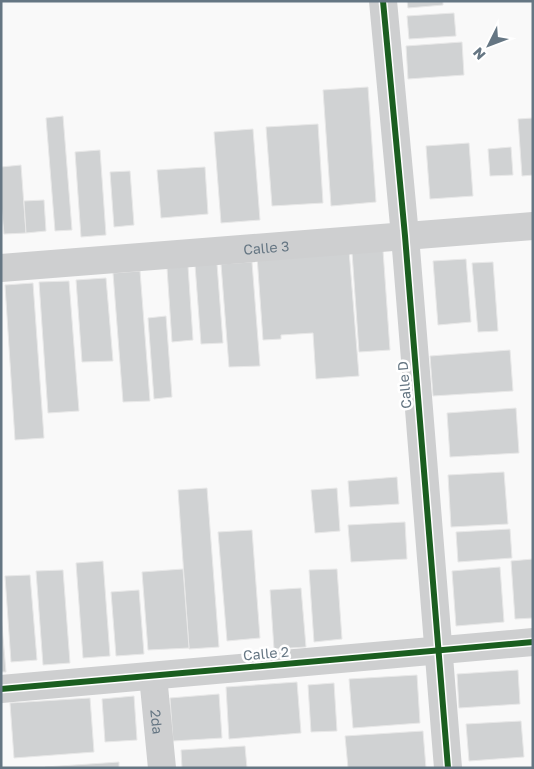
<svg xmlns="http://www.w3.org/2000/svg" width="534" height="769" viewBox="0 0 534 769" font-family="'Golos Text',sans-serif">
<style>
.building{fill:#d0d2d3;stroke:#e8e8e8}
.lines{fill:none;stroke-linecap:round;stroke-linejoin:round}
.minor{stroke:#cecfd0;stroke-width:28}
.cycleway-casing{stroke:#fff;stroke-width:9}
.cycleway{stroke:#1b5e20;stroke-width:6}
.labels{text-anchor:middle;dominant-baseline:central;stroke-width:5;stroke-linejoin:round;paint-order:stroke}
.street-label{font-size:14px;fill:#657683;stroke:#fff}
</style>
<rect width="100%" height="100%" fill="#f9f9f9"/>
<!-- building -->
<g class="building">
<polygon points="407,1 443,1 443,5 408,8"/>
<polygon points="454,13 456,36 409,39 407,16"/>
<polygon points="462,42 464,75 408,79 406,46"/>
<polygon points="368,87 376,202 331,206 323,90"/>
<polygon points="63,116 72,230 55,231 46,118"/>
<polygon points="533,118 533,175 522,176 518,119"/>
<polygon points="318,124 323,203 272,206 266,127"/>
<polygon points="253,129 260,220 221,223 214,132"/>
<polygon points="469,143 473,196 430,199 426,146"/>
<polygon points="511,147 513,175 490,176 488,149"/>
<polygon points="100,150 106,235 81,237 75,152"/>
<polygon points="21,165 26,233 4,234 1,203 1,167"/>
<polygon points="205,167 208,214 161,218 157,170"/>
<polygon points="130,171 134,225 114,227 110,172"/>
<polygon points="44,200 46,231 26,233 24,201"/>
<polygon points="349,250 359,376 316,379 313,333 281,335 281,339 263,340 257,256"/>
<polygon points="383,250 390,350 359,352 352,252"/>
<polygon points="466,259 471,322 438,325 433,261"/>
<polygon points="252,262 260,366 229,367 221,264"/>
<polygon points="493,262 498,331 478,332 472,263"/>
<polygon points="217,264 223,343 201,344 195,265"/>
<polygon points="188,266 193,340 172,342 167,268"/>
<polygon points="140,271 150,401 123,402 113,273"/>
<polygon points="106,278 113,361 82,362 76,280"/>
<polygon points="69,281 79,411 48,413 39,282"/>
<polygon points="33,283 44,438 15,440 5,285"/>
<polygon points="166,316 172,397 154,399 148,318"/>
<polygon points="510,350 513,391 433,396 430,356"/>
<polygon points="516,408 519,453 450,457 447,413"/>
<polygon points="504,472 508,524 451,527 448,475"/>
<polygon points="397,477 399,504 350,507 348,481"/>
<polygon points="207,488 219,647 189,649 178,490"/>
<polygon points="337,488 340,531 315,533 311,490"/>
<polygon points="405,522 407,559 351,562 348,525"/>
<polygon points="510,529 512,558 458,562 456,532"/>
<polygon points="252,530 260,638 227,641 218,532"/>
<polygon points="533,559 533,618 515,619 511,561"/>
<polygon points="103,561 110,656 83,658 76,563"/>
<polygon points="500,567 504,622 456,626 452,571"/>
<polygon points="183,569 189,648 148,650 142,572"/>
<polygon points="337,569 342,639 314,642 309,570"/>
<polygon points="63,570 70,663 43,665 36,571"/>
<polygon points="30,575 37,660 11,662 5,576"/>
<polygon points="301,588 306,647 274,649 270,590"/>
<polygon points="139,590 144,654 116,656 111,592"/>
<polygon points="1,614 6,672 1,672"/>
<polygon points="518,670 520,704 459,708 457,674"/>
<polygon points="417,675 420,723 353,728 349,679"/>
<polygon points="297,682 301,733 229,739 226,687"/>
<polygon points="334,683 337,731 311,732 308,685"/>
<polygon points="219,694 222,738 173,741 170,698"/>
<polygon points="134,696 137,740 105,742 102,699"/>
<polygon points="90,698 94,752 14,758 10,703"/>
<polygon points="521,721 524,757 469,761 466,724"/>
<polygon points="423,731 426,768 348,768 345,736"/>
<polygon points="245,746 247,768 182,768 181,750"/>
<polygon points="119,762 119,768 45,768 45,767"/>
</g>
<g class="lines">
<!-- minor -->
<g class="minor">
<polyline points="383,1 405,236 448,768"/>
<path id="s1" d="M1,268L533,226"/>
<path id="s2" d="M153,676L162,768"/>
<polyline points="1,689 533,642"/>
</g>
<defs>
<g id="cycleway">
<polyline points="383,1 405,236 448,768"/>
<polyline points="1,689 533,642"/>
</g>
</defs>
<!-- cycleway casing -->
<use href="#cycleway" class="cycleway-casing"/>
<!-- cycleway -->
<use href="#cycleway" class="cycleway"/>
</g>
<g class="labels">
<!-- street labels -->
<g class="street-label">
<text stroke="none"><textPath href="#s1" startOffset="266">Calle 3</textPath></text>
<text transform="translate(404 385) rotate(-95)">Calle D</text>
<text transform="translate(266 653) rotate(-5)">Calle 2</text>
<text stroke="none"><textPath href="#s2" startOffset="46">2da</textPath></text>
</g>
</g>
<!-- border -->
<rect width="534" height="769" fill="none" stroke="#657683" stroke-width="5"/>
<!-- north arrow -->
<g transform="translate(489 45) rotate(228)" stroke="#ffffff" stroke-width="4" paint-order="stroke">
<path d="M0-4L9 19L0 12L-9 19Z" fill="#657683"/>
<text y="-8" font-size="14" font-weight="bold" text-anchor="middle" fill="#657683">N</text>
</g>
</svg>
